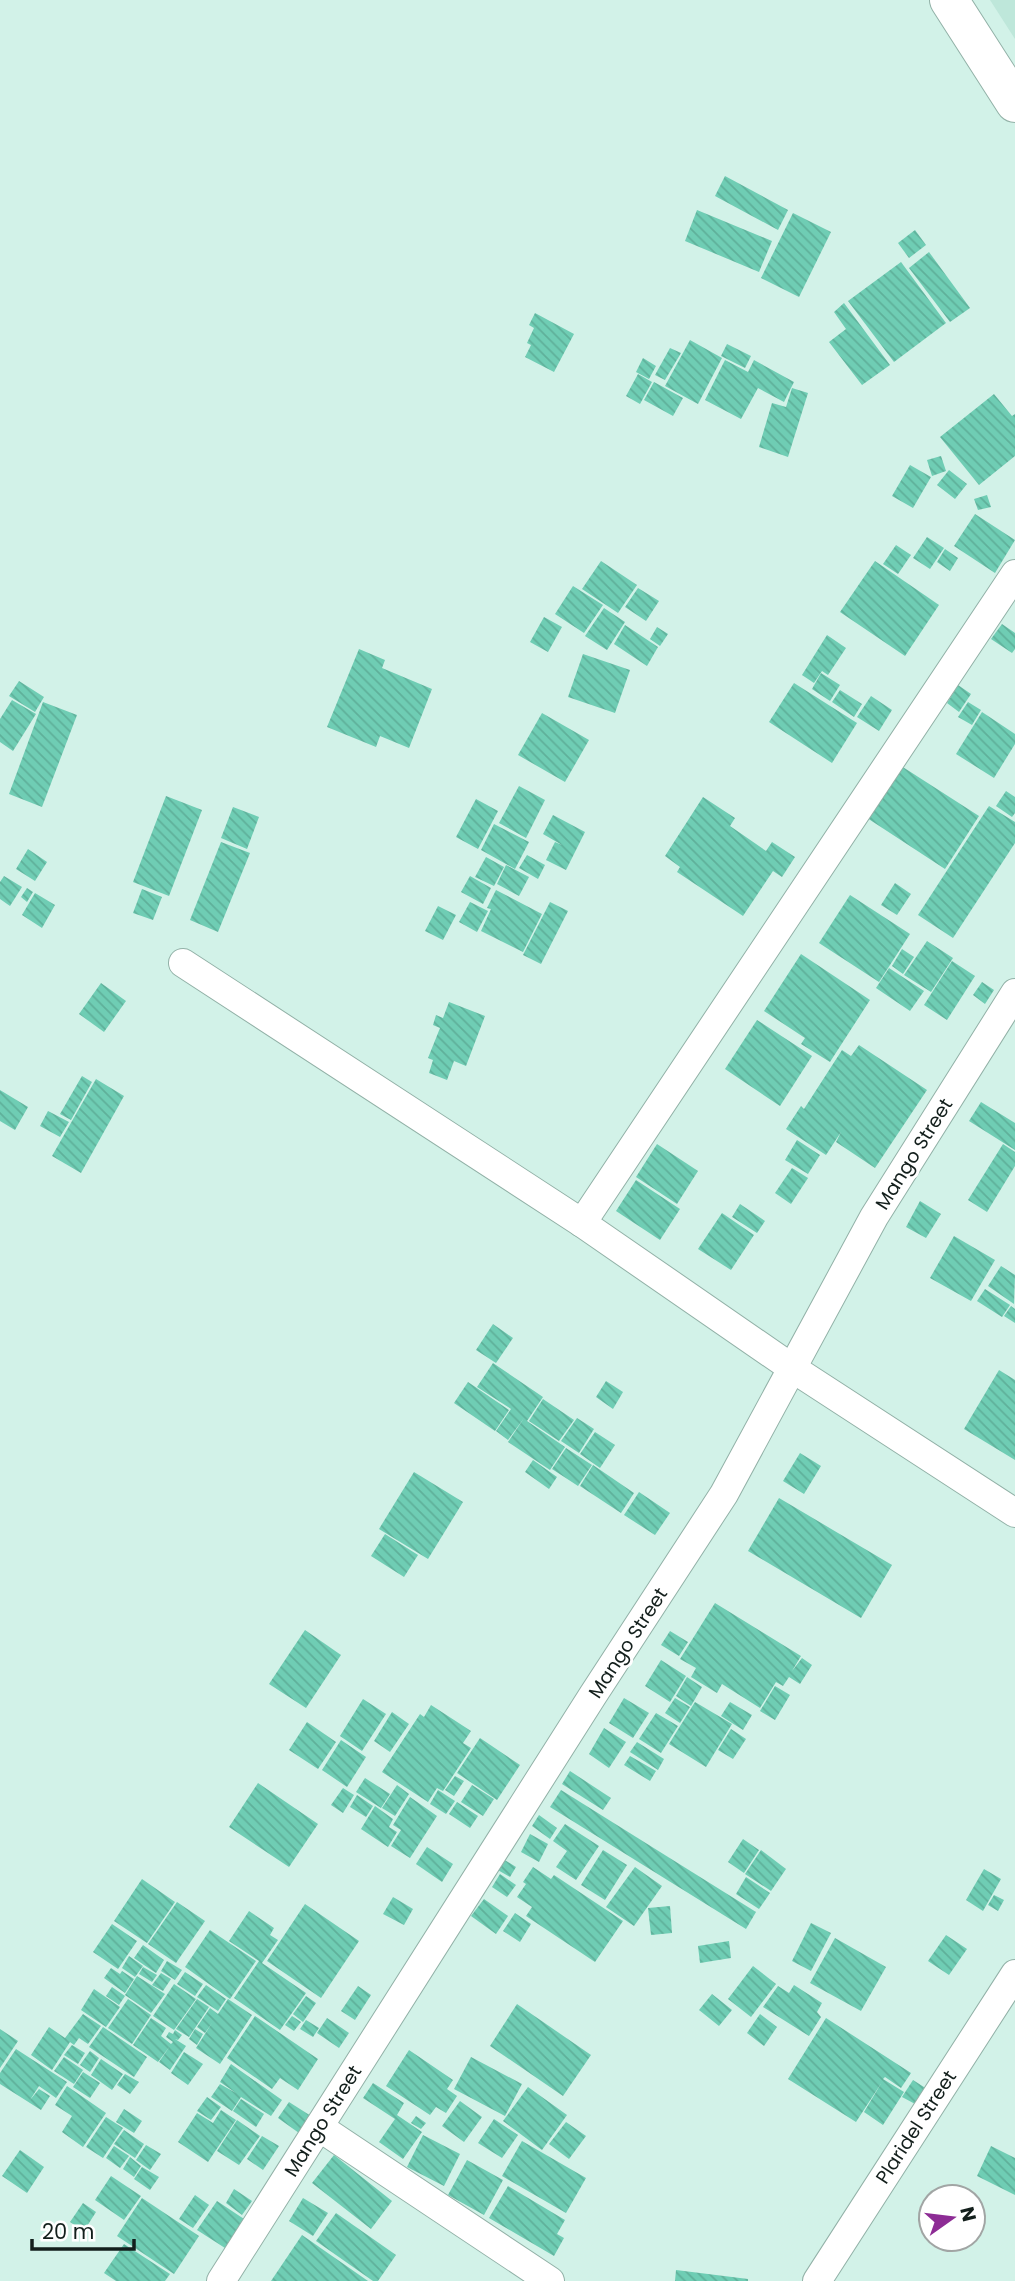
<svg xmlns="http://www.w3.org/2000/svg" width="1015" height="2281" viewBox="0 0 1015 2281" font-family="Poppins,sans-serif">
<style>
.built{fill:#bee7da}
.building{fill:url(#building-back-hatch)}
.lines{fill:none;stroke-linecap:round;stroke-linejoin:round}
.minor-casing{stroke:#92b1a7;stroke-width:30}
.primary-casing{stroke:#92b1a7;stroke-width:40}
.minor{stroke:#fff;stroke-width:28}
.primary{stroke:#fff;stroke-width:38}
.labels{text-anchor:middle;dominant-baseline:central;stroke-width:6;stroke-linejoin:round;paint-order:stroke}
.street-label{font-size:19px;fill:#131f1c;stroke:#fff}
</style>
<defs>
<pattern id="building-back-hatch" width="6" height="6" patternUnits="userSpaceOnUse" patternTransform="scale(1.75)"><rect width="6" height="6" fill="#6fcdb4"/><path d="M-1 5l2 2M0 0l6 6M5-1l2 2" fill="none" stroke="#5fb09a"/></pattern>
</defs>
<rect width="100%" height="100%" fill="#d2f2e8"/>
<!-- built -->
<polygon class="built" points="990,0 1015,0 1015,39"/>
<!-- building -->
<g class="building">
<polygon points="725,176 788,210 778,230 715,196"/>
<polygon points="697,210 772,241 759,272 685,241"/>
<polygon points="793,213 831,232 799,297 761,278"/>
<polygon points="915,230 926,245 909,258 898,243"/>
<polygon points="929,252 970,308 950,322 909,268"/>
<polygon points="901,262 946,323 894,362 848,301"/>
<polygon points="844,303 890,365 862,385 829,342 846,329 834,312"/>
<polygon points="535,313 574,334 554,372 525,357 531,345 527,343 534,328 529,325"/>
<polygon points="690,340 722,358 698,404 665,386"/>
<polygon points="727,344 751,356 745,368 721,356"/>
<polygon points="670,348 681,353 665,380 655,375"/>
<polygon points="643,358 656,366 649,379 636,372"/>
<polygon points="725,360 748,372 754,360 794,382 784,402 758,388 741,419 705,400"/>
<polygon points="638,374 652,382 640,404 626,396"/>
<polygon points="654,382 683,398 673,416 644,400"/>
<polygon points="792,388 808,393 788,457 759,447 772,403 786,407"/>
<polygon points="994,394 1012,416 1015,414 1015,456 979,485 940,437"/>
<polygon points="941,456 946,471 932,476 927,460"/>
<polygon points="910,465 931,477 913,508 892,496"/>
<polygon points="949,470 967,484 955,499 937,485"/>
<polygon points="987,495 991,507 978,510 974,499"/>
<polygon points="975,514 1015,540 995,573 954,546"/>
<polygon points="927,537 944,548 930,569 913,558"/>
<polygon points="896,545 911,555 898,574 883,564"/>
<polygon points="945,549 958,558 950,571 937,562"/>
<polygon points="601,561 637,585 618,613 582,589"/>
<polygon points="875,561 939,605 905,656 840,612"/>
<polygon points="573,586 603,605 584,633 555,614"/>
<polygon points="638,588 659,601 646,621 625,607"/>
<polygon points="604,608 625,622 607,650 585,636"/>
<polygon points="544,617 562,627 548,652 530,642"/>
<polygon points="1002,624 1015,633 1015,649 1012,653 991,639"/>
<polygon points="625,625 658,647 647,666 614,644"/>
<polygon points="657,627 668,634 660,646 650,639"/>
<polygon points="827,635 846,648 828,675 822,671 814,683 802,675"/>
<polygon points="359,649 385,660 382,668 432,689 409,748 380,736 376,747 327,727"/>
<polygon points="583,654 630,670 615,713 568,697"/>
<polygon points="821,673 840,685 830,701 812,689"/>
<polygon points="19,681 44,697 35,712 9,696"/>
<polygon points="794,683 857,723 832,763 769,722"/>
<polygon points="958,685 971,694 959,712 947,703"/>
<polygon points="840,690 862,704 854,717 832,702"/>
<polygon points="871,696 892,710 879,731 857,717"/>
<polygon points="12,700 36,714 13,751 0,742 0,719"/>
<polygon points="43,702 77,715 42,807 9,794"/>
<polygon points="968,702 981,710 972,725 958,717"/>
<polygon points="982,712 1015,734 1015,744 994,778 956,754"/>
<polygon points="542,713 589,740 565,782 518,755"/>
<polygon points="895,762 979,816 945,869 861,814"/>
<polygon points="519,786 545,800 526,838 499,823"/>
<polygon points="1006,791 1015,797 1015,813 1012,817 996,806"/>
<polygon points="166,796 202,810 169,896 133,882"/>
<polygon points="703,797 735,818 730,826 766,851 772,842 795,857 782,877 773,871 743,916 677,872 680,867 665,856"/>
<polygon points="476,799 498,811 478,849 456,837"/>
<polygon points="989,806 1015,822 1015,843 953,938 918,915"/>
<polygon points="233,807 259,817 247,849 221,838"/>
<polygon points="553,815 585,832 566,870 546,860 555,842 562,845 543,834"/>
<polygon points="494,824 529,842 515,869 481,850"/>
<polygon points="221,842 250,853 218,932 190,920"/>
<polygon points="28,849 47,862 35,881 16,869"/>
<polygon points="527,855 545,865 538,879 519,868"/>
<polygon points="486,857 504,867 494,886 475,877"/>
<polygon points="506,865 529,877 519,896 497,884"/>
<polygon points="4,876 22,887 10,906 0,899 0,882"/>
<polygon points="470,876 491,888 483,904 461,892"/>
<polygon points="895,883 911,894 897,915 881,905"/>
<polygon points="27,888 33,892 27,902 21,897"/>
<polygon points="142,889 162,897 153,920 133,913"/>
<polygon points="496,890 542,914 523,952 481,931 491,909 487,908"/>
<polygon points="35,893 55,905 42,928 22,915"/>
<polygon points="850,895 910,934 879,982 819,943"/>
<polygon points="470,902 488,911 477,932 459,922"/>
<polygon points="550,902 568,911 541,964 523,955"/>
<polygon points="438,906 456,915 443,940 425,931"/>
<polygon points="927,941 953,958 931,992 904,975"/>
<polygon points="902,949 914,957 903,974 892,966"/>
<polygon points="801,954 870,1000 830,1062 801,1044 805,1038 764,1011"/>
<polygon points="952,961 975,976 947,1020 924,1005"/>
<polygon points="889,968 924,991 910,1011 876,988"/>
<polygon points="982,982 994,990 985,1004 973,995"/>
<polygon points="101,983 126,1001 104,1032 79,1014"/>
<polygon points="449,1002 485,1016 466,1066 454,1061 447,1080 429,1073 433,1060 428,1058 440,1028 433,1025 436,1015 443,1018"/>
<polygon points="757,1020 812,1056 780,1106 725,1069"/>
<polygon points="859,1045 927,1090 875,1168 836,1142 841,1132 826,1155 786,1129 801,1106 804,1109 842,1050 851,1056"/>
<polygon points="82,1076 92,1082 71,1120 60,1114"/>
<polygon points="96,1079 124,1096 81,1173 52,1156"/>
<polygon points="0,1090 28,1107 15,1130 0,1121"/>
<polygon points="981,1102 1015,1123 1015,1150 969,1121"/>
<polygon points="48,1111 69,1122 60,1137 40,1126"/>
<polygon points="797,1140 820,1155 808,1174 785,1160"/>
<polygon points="657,1144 698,1171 677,1204 636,1177"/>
<polygon points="1003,1144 1015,1152 1015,1166 987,1212 968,1200"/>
<polygon points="792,1168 808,1178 791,1204 775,1193"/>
<polygon points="636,1180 680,1209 660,1240 616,1211"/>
<polygon points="920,1201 941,1214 926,1238 906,1227"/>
<polygon points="740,1204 765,1221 757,1233 732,1217"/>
<polygon points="722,1213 754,1235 731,1270 698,1249"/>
<polygon points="954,1236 995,1260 971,1301 930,1278"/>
<polygon points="1001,1266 1015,1275 1014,1304 988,1286"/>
<polygon points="985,1289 1010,1305 1002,1317 977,1301"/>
<polygon points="1011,1306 1015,1309 1015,1323 1004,1316"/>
<polygon points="493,1324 513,1338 496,1363 476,1350"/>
<polygon points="493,1363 543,1397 527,1421 565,1447 550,1470 508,1442 524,1418 508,1440 496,1431 511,1409 477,1387"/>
<polygon points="999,1370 1015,1380 1015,1460 964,1429"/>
<polygon points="606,1381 623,1392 613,1409 596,1397"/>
<polygon points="468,1382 509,1410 495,1431 454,1403"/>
<polygon points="543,1399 574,1420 559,1441 529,1421"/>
<polygon points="577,1418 594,1429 579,1453 561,1441"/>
<polygon points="595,1432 615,1445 600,1468 580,1454"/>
<polygon points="566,1448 592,1465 578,1486 552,1469"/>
<polygon points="800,1453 821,1466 804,1494 783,1481"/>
<polygon points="533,1460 557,1477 549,1489 525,1472"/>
<polygon points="593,1465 634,1493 621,1513 580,1486"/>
<polygon points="414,1472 463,1502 428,1559 379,1529"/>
<polygon points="639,1492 670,1513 655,1535 624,1515"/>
<polygon points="779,1498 892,1565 861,1618 748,1551"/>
<polygon points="385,1534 418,1555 404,1577 371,1556"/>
<polygon points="715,1603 801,1656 792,1671 802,1658 812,1665 800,1684 789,1677 783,1686 776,1682 760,1708 722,1684 717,1693 691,1677 696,1668 680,1659"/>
<polygon points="305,1630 341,1655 306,1708 269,1684"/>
<polygon points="670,1631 688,1642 679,1656 661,1645"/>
<polygon points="661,1660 686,1676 670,1702 645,1686"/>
<polygon points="687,1677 702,1687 691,1706 676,1696"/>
<polygon points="775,1686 790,1695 775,1720 760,1711"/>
<polygon points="624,1698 649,1713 633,1738 609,1723"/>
<polygon points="675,1698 690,1707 680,1723 665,1713"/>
<polygon points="363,1699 386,1714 362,1751 340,1736"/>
<polygon points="695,1702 732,1724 706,1767 669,1744"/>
<polygon points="730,1702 752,1715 743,1730 721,1716"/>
<polygon points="431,1705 471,1731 463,1743 471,1748 443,1791 437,1788 428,1802 382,1772 420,1714 424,1717"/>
<polygon points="392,1712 409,1724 390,1752 374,1741"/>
<polygon points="656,1713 678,1726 661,1753 639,1739"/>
<polygon points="307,1722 336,1742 318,1769 289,1750"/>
<polygon points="604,1728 626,1742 609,1768 589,1754"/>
<polygon points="731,1729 746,1739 733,1759 718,1750"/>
<polygon points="480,1738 520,1765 497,1800 457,1773"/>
<polygon points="341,1740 366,1757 347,1787 322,1770"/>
<polygon points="637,1742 664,1759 658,1770 630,1752"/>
<polygon points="630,1756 656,1771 650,1781 624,1765"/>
<polygon points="570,1771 611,1798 603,1810 562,1784"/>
<polygon points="455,1776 464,1781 454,1796 445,1790"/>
<polygon points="365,1778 390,1794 381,1808 356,1792"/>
<polygon points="258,1783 318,1824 289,1867 229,1827"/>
<polygon points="397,1785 409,1794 395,1816 382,1808"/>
<polygon points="472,1785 494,1799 483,1816 461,1802"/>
<polygon points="343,1788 354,1795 343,1813 331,1805"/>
<polygon points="438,1790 455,1801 446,1814 430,1804"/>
<polygon points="561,1790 756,1912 746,1929 550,1807"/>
<polygon points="357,1795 373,1806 366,1817 350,1807"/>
<polygon points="410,1797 437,1816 410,1858 391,1846 401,1830 393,1825"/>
<polygon points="457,1802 478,1816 470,1828 449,1814"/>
<polygon points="375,1806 393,1819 389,1827 397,1832 388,1847 361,1829"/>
<polygon points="539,1815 557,1828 550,1839 532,1826"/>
<polygon points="565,1824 599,1846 576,1880 556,1867 567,1851 553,1841"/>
<polygon points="530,1834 548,1844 539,1862 521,1852"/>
<polygon points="743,1839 759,1850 744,1873 728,1862"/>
<polygon points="427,1847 453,1864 442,1882 416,1864"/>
<polygon points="603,1850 627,1865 605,1900 581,1885"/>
<polygon points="761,1850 786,1869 771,1891 745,1874"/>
<polygon points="503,1859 516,1867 510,1877 496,1869"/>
<polygon points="533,1867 551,1879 554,1875 623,1921 595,1962 526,1916 532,1907 517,1897 526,1884 523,1882"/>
<polygon points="635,1867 662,1886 634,1926 606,1907"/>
<polygon points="984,1869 1001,1879 983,1911 966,1900"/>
<polygon points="500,1874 516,1885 507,1897 492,1887"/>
<polygon points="746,1877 770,1893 759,1909 736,1894"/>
<polygon points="142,1879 175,1902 147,1943 114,1921"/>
<polygon points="994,1895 1004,1900 998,1911 988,1905"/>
<polygon points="393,1897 413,1909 404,1925 383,1914"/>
<polygon points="484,1899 508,1916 496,1934 471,1916"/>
<polygon points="177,1902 205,1921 176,1963 148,1944"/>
<polygon points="305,1904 359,1941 321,1998 267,1961"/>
<polygon points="670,1906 672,1933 651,1935 648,1908"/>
<polygon points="249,1911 274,1928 270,1935 278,1940 262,1963 306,1993 280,2030 234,1998 259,1961 229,1941"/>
<polygon points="515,1913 531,1924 520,1942 503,1931"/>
<polygon points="811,1923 831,1933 811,1971 792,1961"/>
<polygon points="112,1924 137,1941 118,1969 93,1952"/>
<polygon points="210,1930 256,1961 230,1999 185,1967"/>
<polygon points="946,1935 967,1949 949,1975 928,1961"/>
<polygon points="835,1938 886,1967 861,2011 810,1983"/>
<polygon points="729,1941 731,1958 700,1963 698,1946"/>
<polygon points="143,1945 164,1960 156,1973 144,1965 145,1963 144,1965 134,1958"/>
<polygon points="129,1956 143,1966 135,1977 122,1968"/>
<polygon points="167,1961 182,1970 175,1980 161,1971"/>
<polygon points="753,1966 776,1984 751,2017 728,1999"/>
<polygon points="143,1967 157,1975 152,1982 139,1974"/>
<polygon points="111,1968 120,1974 122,1971 134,1979 125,1993 104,1978"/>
<polygon points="185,1972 203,1984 195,1996 177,1984"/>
<polygon points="161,1973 171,1979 163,1991 152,1985"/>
<polygon points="137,1976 165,1994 151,2013 125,1995"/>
<polygon points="174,1984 196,1999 174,2030 153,2016"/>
<polygon points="206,1985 226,1999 218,2011 197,1997"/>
<polygon points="794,1985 822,2003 817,2012 821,2017 809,2036 763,2007 778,1986 789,1993"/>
<polygon points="358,1986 371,1995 355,2020 341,2011"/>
<polygon points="112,1987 125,1996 119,2005 106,1996"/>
<polygon points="94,1989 120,2007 106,2027 81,2010"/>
<polygon points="712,1994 732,2010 719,2026 699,2010"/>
<polygon points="306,1996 316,2003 303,2022 293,2014"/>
<polygon points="128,1999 151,2015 132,2044 108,2028"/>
<polygon points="197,1999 209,2007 189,2037 176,2029"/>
<polygon points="228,1999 252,2015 220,2064 196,2048 212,2023 205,2033 197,2027 210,2008 218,2014"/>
<polygon points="517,2004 591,2055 563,2096 490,2046"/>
<polygon points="83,2014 101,2026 88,2044 79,2038 74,2045 70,2042 52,2070 31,2055 49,2027 65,2038"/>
<polygon points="760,2014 777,2027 764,2046 747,2033"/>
<polygon points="255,2016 318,2059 298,2090 280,2078 272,2089 227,2058"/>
<polygon points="292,2016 301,2022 294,2031 285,2025"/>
<polygon points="151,2018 166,2028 161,2036 171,2044 173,2042 166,2037 169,2032 173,2034 175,2030 182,2035 178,2040 175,2039 186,2046 170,2070 159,2062 170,2046 158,2062 133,2045"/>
<polygon points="327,2018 349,2033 339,2048 317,2033"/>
<polygon points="826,2018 911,2073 901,2088 885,2077 883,2079 904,2092 883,2125 864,2112 882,2082 856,2122 788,2079"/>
<polygon points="306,2020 319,2028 313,2037 300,2029"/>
<polygon points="103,2027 147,2057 134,2077 89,2047"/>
<polygon points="0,2029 18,2041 0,2068"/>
<polygon points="195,2029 203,2034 197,2045 189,2039"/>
<polygon points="72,2045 85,2053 78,2064 64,2055"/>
<polygon points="16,2049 67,2082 56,2098 39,2086 30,2100 39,2089 50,2096 41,2110 0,2084 0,2073"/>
<polygon points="409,2050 453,2080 447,2089 457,2096 446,2113 436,2107 430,2115 386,2086"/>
<polygon points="90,2051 99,2058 90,2072 80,2065"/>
<polygon points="184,2052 203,2064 188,2085 171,2073"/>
<polygon points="64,2057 83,2070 74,2084 54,2071"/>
<polygon points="471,2057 522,2084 505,2116 454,2089"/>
<polygon points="101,2059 123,2074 112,2090 91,2075"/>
<polygon points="231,2064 282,2100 271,2116 241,2097 232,2111 211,2097 220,2084 236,2093 220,2082"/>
<polygon points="83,2072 100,2083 90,2098 73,2087"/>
<polygon points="125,2074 139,2082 130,2094 117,2085"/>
<polygon points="913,2080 927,2089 917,2105 902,2097"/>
<polygon points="373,2083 404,2103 397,2115 422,2132 403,2159 379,2142 395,2119 363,2098"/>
<polygon points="67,2086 106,2113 83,2147 62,2132 72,2116 55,2105"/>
<polygon points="528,2087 567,2115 542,2150 503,2121"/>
<polygon points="207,2097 221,2107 211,2120 197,2111"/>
<polygon points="241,2099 264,2114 256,2127 233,2111"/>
<polygon points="460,2101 482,2117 464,2142 442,2126"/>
<polygon points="289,2102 311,2116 299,2133 278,2118"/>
<polygon points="124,2109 142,2121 134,2133 116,2122"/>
<polygon points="221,2110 236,2120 208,2162 178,2142 197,2113 213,2123"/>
<polygon points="416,2116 426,2123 421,2129 411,2123"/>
<polygon points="106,2117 123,2128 103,2158 86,2147"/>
<polygon points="494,2119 518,2135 502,2158 478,2143"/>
<polygon points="237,2120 260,2136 239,2165 217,2151"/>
<polygon points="566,2122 586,2136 569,2159 549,2144"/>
<polygon points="124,2130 144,2144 135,2158 114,2144"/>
<polygon points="423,2135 460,2154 444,2186 407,2167"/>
<polygon points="262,2136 279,2146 263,2170 247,2159"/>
<polygon points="522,2141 586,2178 566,2213 502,2176"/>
<polygon points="146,2145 161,2154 150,2170 136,2160"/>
<polygon points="114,2146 129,2156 120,2168 106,2158"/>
<polygon points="991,2146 1015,2158 1015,2195 977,2176"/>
<polygon points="20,2150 44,2167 27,2193 2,2176"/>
<polygon points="334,2155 392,2201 371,2229 312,2183"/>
<polygon points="130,2157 141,2166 134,2177 123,2169"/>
<polygon points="467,2160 503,2180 484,2215 448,2195"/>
<polygon points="142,2167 159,2177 150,2190 134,2179"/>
<polygon points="111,2176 141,2196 124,2220 95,2200"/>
<polygon points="508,2186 565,2220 557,2234 564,2238 554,2256 489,2218"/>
<polygon points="234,2189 252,2201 242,2215 226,2203"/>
<polygon points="195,2195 209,2205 193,2228 179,2219"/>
<polygon points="142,2198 199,2236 174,2274 117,2236"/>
<polygon points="303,2198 328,2213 313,2236 289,2221"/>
<polygon points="217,2201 244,2219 225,2248 197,2230"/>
<polygon points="83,2203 96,2212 84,2231 70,2222"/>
<polygon points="336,2213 396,2255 378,2281 373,2281 316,2241"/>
<polygon points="302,2235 368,2281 271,2281"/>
<polygon points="124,2244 170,2274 165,2281 116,2281 104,2273"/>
<polygon points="676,2270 748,2279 748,2281 675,2281"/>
</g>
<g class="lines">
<defs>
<g id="minor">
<polyline points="183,963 582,1223 792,1368 1015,1513"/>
<polyline points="582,1223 1015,574"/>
<polyline points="319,2127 550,2281"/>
<polyline points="221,2281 593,1695 724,1494 874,1217 1015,993"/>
<polyline points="817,2281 1015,1974"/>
</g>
<polyline id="primary" points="949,0 1015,103"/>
</defs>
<!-- minor casing -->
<use href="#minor" class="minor-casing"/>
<!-- primary casing -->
<use href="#primary" class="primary-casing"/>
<!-- minor -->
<use href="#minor" class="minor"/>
<!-- primary -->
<use href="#primary" class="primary"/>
</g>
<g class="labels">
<!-- street labels -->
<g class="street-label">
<text transform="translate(914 1154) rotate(-58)">Mango Street</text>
<text transform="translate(628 1643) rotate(-57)">Mango Street</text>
<text transform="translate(323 2121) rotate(-58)">Mango Street</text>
<text transform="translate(916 2127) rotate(-57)">Plaridel Street</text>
</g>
</g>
<!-- north arrow -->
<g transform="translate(952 2218) rotate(76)"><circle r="33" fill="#ffffff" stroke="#a1a5a4" stroke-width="2"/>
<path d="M0-5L12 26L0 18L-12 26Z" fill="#8d2c95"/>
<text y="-10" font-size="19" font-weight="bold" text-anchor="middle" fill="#131f1c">N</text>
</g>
<!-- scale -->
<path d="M32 2239v10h102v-10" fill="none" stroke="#131f1c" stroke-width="3.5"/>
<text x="42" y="2239" font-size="21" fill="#131f1c" stroke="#ffffff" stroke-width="5" paint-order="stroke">20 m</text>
</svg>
